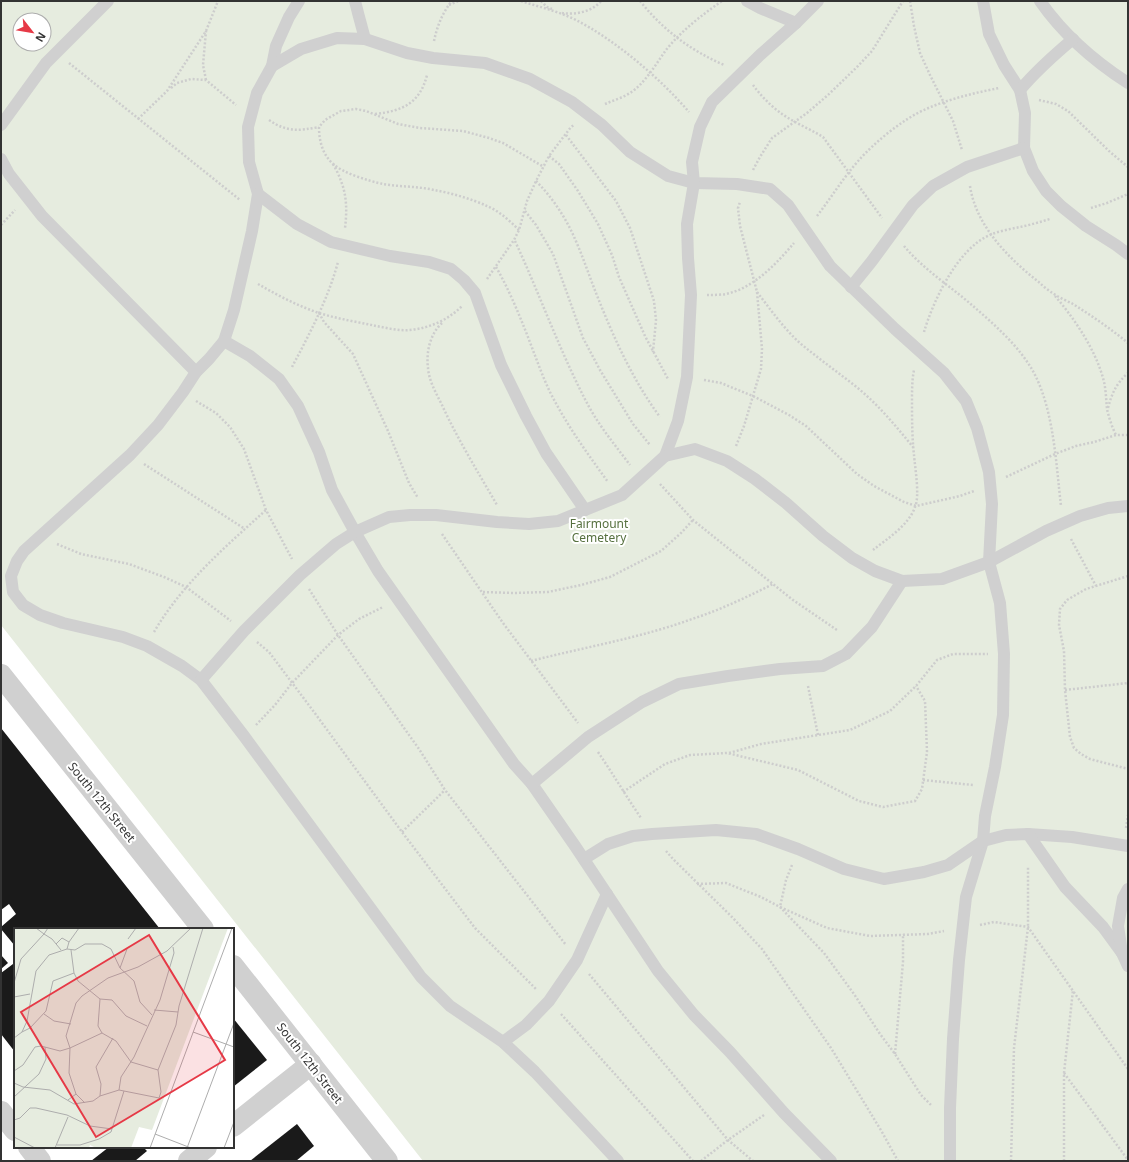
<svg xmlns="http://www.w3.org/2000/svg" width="1129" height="1162" viewBox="0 0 1129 1162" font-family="'Noto Sans',sans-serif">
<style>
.green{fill:#e6ecdf;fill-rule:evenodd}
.building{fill:#1a1a1a}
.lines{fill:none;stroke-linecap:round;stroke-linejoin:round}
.path{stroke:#cdcdcd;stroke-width:2.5;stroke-dasharray:2 2;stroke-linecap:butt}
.service{stroke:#d0d0d0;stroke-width:12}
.tertiary{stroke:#d0d0d0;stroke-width:22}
.labels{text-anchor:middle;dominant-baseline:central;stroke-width:4;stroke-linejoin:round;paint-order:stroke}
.park-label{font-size:12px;fill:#56703f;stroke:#fff}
.street-label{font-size:12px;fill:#333;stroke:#fff}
.inset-road{fill:none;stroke:#adadad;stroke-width:1}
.view{fill:#e63946;fill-opacity:0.15;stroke:#e63946;stroke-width:2}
.inset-edge{fill:none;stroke:#333;stroke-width:2}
</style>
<rect width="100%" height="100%" fill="#fff"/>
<!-- green -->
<path class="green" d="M1,1H1128V1161H423L1,625ZM20,20H44V44H20Z"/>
<!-- building -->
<g class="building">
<polygon points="1,728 160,929 15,929 15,946 1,929 1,927 16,914 9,904 1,910"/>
<polygon points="1,955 8,963 1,969"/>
<polygon points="13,964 15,967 14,972 15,973 15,1052 1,1034 1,973"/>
<polygon points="233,1018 267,1060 233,1087"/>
<polygon points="297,1124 314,1146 296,1161 250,1161"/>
<polygon points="109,1147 143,1147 147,1151 135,1161 91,1161"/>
</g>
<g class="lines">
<!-- path -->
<g class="path">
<path d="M521,1C539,7 558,11 576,20C615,40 660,78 689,112"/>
<polyline points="541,1 547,7 552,9"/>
<path d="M640,1C663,30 690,50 724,65"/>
<polyline points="910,1 914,26 920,53 930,75 953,121 962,150"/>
<polyline points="449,5 458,1"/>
<path d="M562,13C575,15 592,12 601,1"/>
<path d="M434,41C437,27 442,13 452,1"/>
<polyline points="69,63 240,200"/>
<polyline points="206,80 203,65 206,31"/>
<path d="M753,85C761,96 771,106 782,114C795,123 810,129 823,137L882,218"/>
<polyline points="171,88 177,83 191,79 206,80 236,105"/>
<polyline points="1039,100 1056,104 1068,111 1110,152 1128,167"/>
<path d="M605,104C614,100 625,97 633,91C647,80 656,64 666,50C682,30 702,15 722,1"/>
<path d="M375,114C403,111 420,103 427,75"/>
<polyline points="138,119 167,91 206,31 218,1"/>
<path d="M269,120C286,132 299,131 319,127"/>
<polyline points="566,135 616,201 630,228 654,301 656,320 653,352"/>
<polyline points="549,156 559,164 578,191 598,224 612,255 619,277 645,336 668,379"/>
<path d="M333,164C336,169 339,175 341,181C347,196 347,212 345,228"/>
<polyline points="753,170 760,157 772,138 807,113 828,95 858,66 872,51 903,1"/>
<path d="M536,181C552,197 566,218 575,239C583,257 589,275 596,293C613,336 632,379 660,417"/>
<path d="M970,186C976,226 1009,259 1040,283C1044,287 1049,291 1054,294C1060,298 1067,301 1073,304C1092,316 1111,329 1128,343"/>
<polyline points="1091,208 1107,203 1128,194"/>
<polyline points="525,211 536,225 553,254 583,338 600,370 633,424 650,445"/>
<path d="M817,216C831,198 843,178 859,160C875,142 903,119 926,109C949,99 974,93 999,88"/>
<polyline points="1,225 15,210"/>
<path d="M519,230C510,221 499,211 487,206C472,199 451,193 434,190C417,186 400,187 383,184C369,181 342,173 332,163C322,153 319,140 319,127L325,120L341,111L356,109L366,111L398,124L420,128L463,131L489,138L503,143L544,167"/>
<path d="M515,241C540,295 560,352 588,405C600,427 615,445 630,465"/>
<path d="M904,246C923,269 950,286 973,306C995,325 1020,347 1034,373C1054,411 1056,464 1061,506"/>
<path d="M496,267C507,286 516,307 524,327C533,349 540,371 550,392C566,424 587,453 608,482"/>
<polyline points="487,279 514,240 519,230 527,201 536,181 549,156 571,127 574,125"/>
<path d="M258,284C277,295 298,306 319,313C338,319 358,322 376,326C387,328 399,331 410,330C430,328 448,320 462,306"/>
<path d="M757,292C771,310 784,329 801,344C818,358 836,371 854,385C877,403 895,425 913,447"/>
<path d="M707,295C713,295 720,295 726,294C754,288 776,264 794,243"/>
<path d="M1055,296C1074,318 1095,349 1103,378C1106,388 1106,399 1107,409C1109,418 1112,427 1116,435"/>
<polyline points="319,313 324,322 353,354 388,431 409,483 418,498"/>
<path d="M442,323C430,334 426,352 428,368C429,381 436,393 442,405C458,440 478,472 497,505"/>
<path d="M924,332C933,301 958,248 990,235C999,231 1010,229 1020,227C1030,225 1040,222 1050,219"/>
<path d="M292,367C310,333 328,299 338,262"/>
<polyline points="704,380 721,383 753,396 789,415 806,426 857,474 874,486 904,502 916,506 960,496 974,491"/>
<polyline points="196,401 216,413 230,427 244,449 266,510 292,559"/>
<path d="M1108,408C1112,393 1116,384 1128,373"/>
<polyline points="736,446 744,426 761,369 762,349 757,292 740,226 738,208 740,202"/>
<polyline points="144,464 245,529"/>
<polyline points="1006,477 1055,454 1076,446 1094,442 1116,435 1128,435"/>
<polyline points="660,484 693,520 719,541 793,600 837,630"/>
<polyline points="442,534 503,623 578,723"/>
<polyline points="1071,539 1096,586"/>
<polyline points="57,544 81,554 129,564 164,577 186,587 231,621"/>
<path d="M873,550C887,539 909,525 915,507C920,496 915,468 914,455C912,437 912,419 912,400C912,390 912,380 914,370"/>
<polyline points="1128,576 1086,589 1067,600 1060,609 1059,625 1064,651 1065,690 1070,737 1074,748 1081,754 1090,759 1128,769"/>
<polyline points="309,589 338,635 419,749 445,790 566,945"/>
<polyline points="483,592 513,593 548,592 581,585 610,577 661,551 681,533 693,520"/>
<path d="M154,632C182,584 225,547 266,510"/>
<polyline points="257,642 269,652 314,712 402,832 475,928 536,989"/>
<path d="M531,661C585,647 640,638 692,619C720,610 747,597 773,584"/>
<polyline points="808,686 818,735"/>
<polyline points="1065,690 1128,683"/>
<polyline points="256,725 275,705 292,683 338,635 359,619 383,607"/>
<path d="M598,752C613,774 626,796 641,818"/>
<polyline points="729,753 761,744 850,730 890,711 916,686 937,660 953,654 988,654"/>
<polyline points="923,780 973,785"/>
<polyline points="623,792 665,764 690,755 727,753 798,770 859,801 883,807 915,801 922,789 927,752 925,701 916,686"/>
<polyline points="1126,828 1128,815"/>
<polyline points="402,832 445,790"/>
<polyline points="666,851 673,859 732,917 762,949 831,1048 882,1132 898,1161"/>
<polyline points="792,865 786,880 780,907 827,928 870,936 928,934 944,931"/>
<polyline points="697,884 726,883 761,897 780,907 824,953 854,994 880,1034 895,1054 921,1095 932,1106"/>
<polyline points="980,925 994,922 1028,927 1128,1069"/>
<polyline points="589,974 728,1140 753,1161"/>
<polyline points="561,1014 693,1161"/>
<polyline points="895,1054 903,962 903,934"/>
<polyline points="1064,1073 1128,1160"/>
<polyline points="701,1161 728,1140 764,1115"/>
<polyline points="1011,1161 1014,1048 1028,927 1028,867"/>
<polyline points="1064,1161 1064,1073 1073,990"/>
</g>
<!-- service -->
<g class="service">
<polyline points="299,1 289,17 276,46 272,66 257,93 248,127 249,162 258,194 252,231 234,310 224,341 209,359 196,372 183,392 158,425 130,455 24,551 17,561 11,576 13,592 23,605 40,615 63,623 123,637 147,646 182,666 201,680 244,736 421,977 450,1006 503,1042 535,1072 618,1161"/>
<polyline points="747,1 760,8 796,23"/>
<polyline points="818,1 796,23 760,55 712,102 700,127 692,162 694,183 737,184 770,189 788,205 830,266 895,329 944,373 966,401 977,428 989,472 992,504 989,562 1000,603 1004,654 1003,715 995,767 985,816 983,841 966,897 959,960 953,1039 950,1108 950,1161"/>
<polyline points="983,1 989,34 1004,65 1020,90 1025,113 1024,148 1033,171 1046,191 1061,206 1086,226 1116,245 1128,254"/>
<path d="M1040,1C1063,34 1094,61 1128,83"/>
<polyline points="365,39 407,53 433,58 485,63 530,79 572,102 602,125 630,152 668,176 694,183 687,224 688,258 691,295 687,377 678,421 665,456 695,449 727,461 755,479 786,503 823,536 852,558 875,571 902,581 942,579 989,562 1046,531 1080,516 1108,508 1128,506"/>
<polyline points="272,66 301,49 337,38 365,39 358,13 355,1"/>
<path d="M1020,90C1036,71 1054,55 1073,39"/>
<polyline points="1,125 46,63 108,1"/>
<polyline points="1,159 9,174 42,216 196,372"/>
<polyline points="258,194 297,224 331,242 390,256 429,262 451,269 464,280 475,293 501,365 526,416 546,453 585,510"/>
<polyline points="851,287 872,261 913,205 933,186 967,167 1024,148"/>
<polyline points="224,341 250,356 279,379 298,406 319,452 332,490 355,532 378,571 514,764 532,784 575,846 658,971 694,1015 730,1052 784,1113 831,1161"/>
<polyline points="201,680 244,631 300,575 336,544 355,532 389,517 410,515 436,515 497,522 529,524 558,521 622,495 665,456"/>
<polyline points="532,784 588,737 642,702 679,684 728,676 780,669 823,666 846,654 872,627 902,581"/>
<polyline points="1028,834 1072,837 1128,846"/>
<polyline points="584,859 608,844 633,836 652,834 716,830 756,834 798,849 844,869 884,879 924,872 948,865 983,841 1006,835 1028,834 1065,887 1103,927 1122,953"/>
<polyline points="1128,889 1123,898 1118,926 1122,953 1128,966"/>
<polyline points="503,1042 526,1025 549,1001 577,960 607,894"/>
</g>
<!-- tertiary -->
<g class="tertiary">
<polyline points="1,675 203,929"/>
<polyline points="233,966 387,1161"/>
<polyline points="1,1112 15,1130"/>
<polyline points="233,1126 311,1064"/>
<polyline points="29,1147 40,1161"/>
<polyline points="189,1161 206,1147"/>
</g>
</g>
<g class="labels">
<!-- park labels -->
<g class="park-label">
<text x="599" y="523">Fairmount<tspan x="599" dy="14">Cemetery</tspan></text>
</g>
<!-- street labels -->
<g class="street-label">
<text transform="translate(102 802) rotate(51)">South 12th Street</text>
<text transform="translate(310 1063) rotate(52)">South 12th Street</text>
</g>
</g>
<!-- overview -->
<g transform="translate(14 928)">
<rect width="220" height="220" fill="#fff"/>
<path d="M0,0H214L138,202L125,199L117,220H82L76,217L75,220H0Z" fill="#e6ecdf"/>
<path class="inset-road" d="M34,0L30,6L38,11L47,22M114,11L122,0M42,16L48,10L55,14M53,21L55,14L65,0M113,21L106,40L120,53L126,74L138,87M60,45L64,53L86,71L84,98L88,105L56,120L55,145L62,166M0,55L7,31L30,6L22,0M0,69L16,66M86,71L98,72L112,88L133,98M140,82L164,84M30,86L40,93L57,96M8,104L16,100L32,83L39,53L60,45L57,22M179,104L220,119M88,105L102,113L117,134L144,142M0,110L8,104L13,93L22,43L35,27L53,21L61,22L71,16H88L97,21L106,40M0,143L9,137L21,119L27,118L46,123L56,120L52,108L62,75L68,68L94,50L124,39L153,23L177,0M0,155L9,159L36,162L60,176L79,173L86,168L105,162L145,170L147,164L144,142L162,97L165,78L189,0M105,162L107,149L120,129L146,72L160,25L159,19M86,168L87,156L82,139L99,110M0,169L25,146L32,131L31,119M54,172L62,166L71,175M0,192L6,190L16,180H22L53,187L76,198L98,201M141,206L177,220M0,209L21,220M43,217H66L85,211L97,204L110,163M41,220L54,189M136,220L218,0M173,220L220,95M210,220L220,194"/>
<path class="view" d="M135,7L211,132L82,209L7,84Z"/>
<rect width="220" height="220" class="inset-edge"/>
</g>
<!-- border -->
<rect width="1129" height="1162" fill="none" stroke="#333333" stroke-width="4"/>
<!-- north arrow -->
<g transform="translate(32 32) rotate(121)"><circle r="19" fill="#ffffff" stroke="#adadad"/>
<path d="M0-3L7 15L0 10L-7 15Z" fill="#e63946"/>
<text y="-6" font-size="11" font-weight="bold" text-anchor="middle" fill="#333333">N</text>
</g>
</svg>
